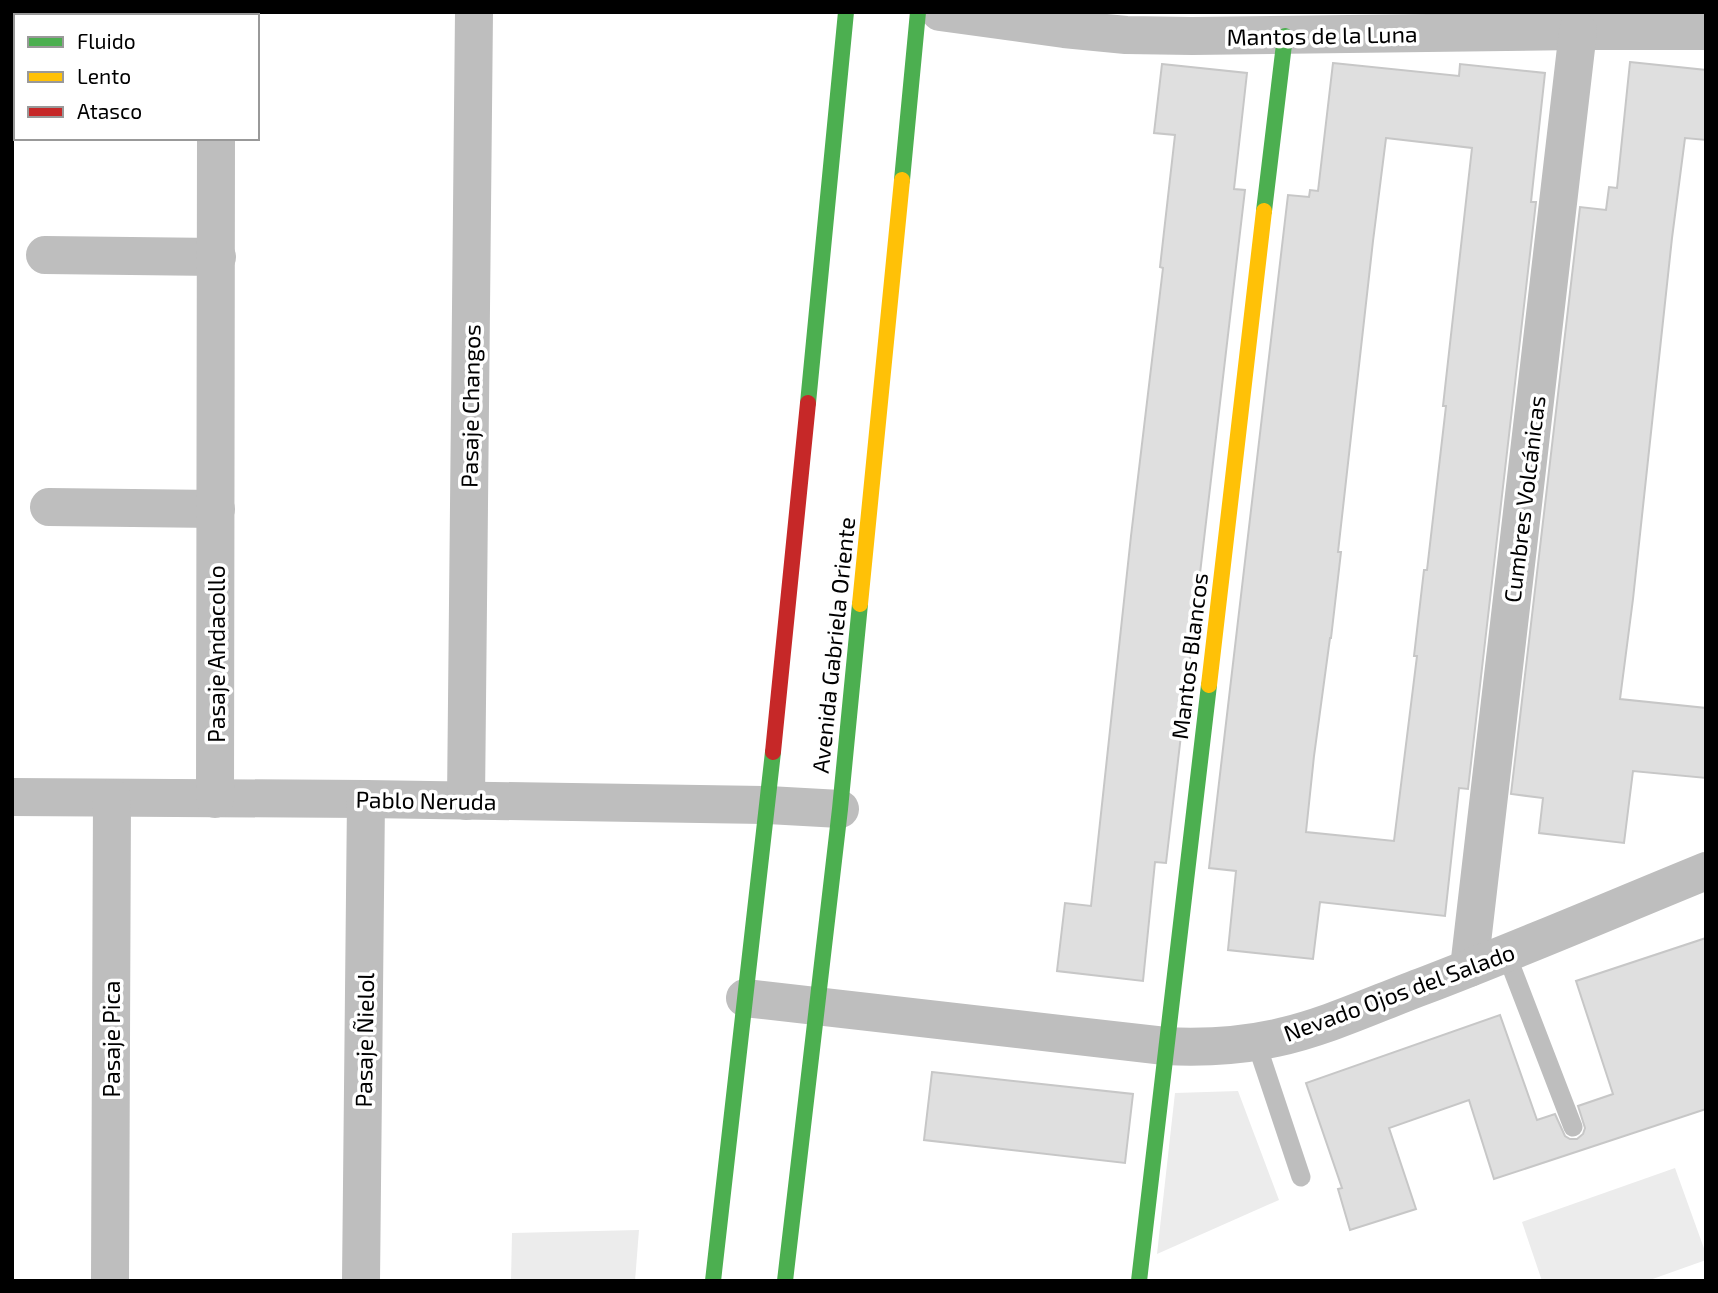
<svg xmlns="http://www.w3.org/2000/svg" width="1718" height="1293" viewBox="0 0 1718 1293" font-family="'Exo 2',sans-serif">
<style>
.green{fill:#ececec}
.building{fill:#dfdfdf;stroke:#c7c7c7;stroke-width:2;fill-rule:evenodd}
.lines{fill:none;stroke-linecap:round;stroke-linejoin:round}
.lane{stroke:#bebebe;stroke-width:19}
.street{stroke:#bebebe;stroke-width:38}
.fast{stroke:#4caf50;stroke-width:16}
.slow{stroke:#ffc107;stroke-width:16}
.jam{stroke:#c62828;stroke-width:16}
.labels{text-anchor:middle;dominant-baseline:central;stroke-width:7;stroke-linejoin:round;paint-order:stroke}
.street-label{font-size:23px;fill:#000;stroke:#fff}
</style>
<rect width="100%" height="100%" fill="#fff"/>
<!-- green -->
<g class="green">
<polygon points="1238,1091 1279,1200 1157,1254 1175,1093"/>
<polygon points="1675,1168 1706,1254 1706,1260 1647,1281 1542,1281 1522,1222"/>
<polygon points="639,1230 635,1281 511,1281 512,1233"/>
</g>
<!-- building -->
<g class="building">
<polygon points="1630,62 1706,70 1706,140 1685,138 1672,238 1633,599 1620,699 1706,708 1706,778 1633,771 1624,843 1539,833 1543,798 1511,794 1580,207 1606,210 1609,187 1617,188"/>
<path d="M1333,63L1459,76L1460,64L1545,73L1531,202H1536L1468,789L1459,788L1445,916L1320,902L1313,959L1228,950L1236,871L1209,868L1288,195L1309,197L1310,190L1318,191ZM1386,138L1472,148L1443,406H1446L1427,570H1424L1414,656H1417L1394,841L1306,832L1314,756L1330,638H1331L1341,552H1338L1373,241Z"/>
<polygon points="1162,64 1247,73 1234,189 1245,190 1166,863 1155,862 1143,981 1057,971 1065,903 1091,906 1131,536 1163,268 1160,267 1175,135 1154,133"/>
<polygon points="1706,938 1706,1109 1494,1179 1469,1100 1389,1128 1416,1209 1350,1230 1338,1189 1342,1188 1306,1083 1500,1015 1537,1120 1555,1114 1565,1136 1570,1139 1577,1139 1583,1134 1585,1128 1578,1106 1613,1094 1576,981"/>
<polygon points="932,1072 1133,1094 1125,1163 924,1140"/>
</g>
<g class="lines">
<!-- lane -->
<g class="lane">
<polyline points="1506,953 1573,1127"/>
<polyline points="1256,1042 1301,1177"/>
</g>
<!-- street -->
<g class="street">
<polyline points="216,12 216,16"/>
<polyline points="940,12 1064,29 1126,35 1192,36 1578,31 1706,31"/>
<polyline points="45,255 217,257"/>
<polyline points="49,507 216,509"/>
<polyline points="12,797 366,799 768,805 840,809"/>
<polyline points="215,799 216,138"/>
<polyline points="466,801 474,12"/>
<polyline points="1469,968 1578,31"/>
<path d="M745,998L1165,1046C1203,1048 1239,1046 1276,1038C1327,1027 1377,1003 1426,985C1520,949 1613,909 1706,871"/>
<polyline points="110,1281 112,798"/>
<polyline points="361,1281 366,799"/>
</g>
<!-- fast -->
<g class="fast">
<polyline points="902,180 918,12"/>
<polyline points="1264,211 1285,36"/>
<polyline points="808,403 846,12"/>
<polyline points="713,1281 773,752"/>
<polyline points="785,1281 840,809 860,604"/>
<polyline points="1139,1281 1209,685"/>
</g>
<!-- slow -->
<g class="slow">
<polyline points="860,604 902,180"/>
<polyline points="1209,685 1264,211"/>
</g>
<!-- jam -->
<polyline class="jam" points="773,752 808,403"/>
</g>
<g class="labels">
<!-- street labels -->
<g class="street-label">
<text transform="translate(1322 35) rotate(-1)">Mantos de la Luna</text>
<text transform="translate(470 406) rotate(-89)">Pasaje Changos</text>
<text transform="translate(1524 499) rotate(-83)">Cumbres Volcánicas</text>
<text transform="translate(833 645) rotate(-84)">Avenida Gabriela Oriente</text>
<text transform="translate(216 654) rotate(-90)">Pasaje Andacollo</text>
<text transform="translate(1189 656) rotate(-83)">Mantos Blancos</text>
<text transform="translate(426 800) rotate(1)">Pablo Neruda</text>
<text transform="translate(1399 992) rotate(-20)">Nevado Ojos del Salado</text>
<text transform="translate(111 1039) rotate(-90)">Pasaje Pica</text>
<text transform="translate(364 1040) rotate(-89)">Pasaje Ñielol</text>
</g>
</g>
<!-- border -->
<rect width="1718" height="1293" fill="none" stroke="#000000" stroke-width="28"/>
<!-- legend -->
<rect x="14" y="14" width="245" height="126" fill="#ffffff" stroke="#999999" stroke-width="2"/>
<rect x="28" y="37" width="35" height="10" fill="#4caf50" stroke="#999999" stroke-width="2"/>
<text x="77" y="49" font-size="21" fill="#000000">Fluido</text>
<rect x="28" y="72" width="35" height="10" fill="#ffc107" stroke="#999999" stroke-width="2"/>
<text x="77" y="84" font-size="21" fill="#000000">Lento</text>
<rect x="28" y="107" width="35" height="10" fill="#c62828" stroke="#999999" stroke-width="2"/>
<text x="77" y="119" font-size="21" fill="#000000">Atasco</text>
</svg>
